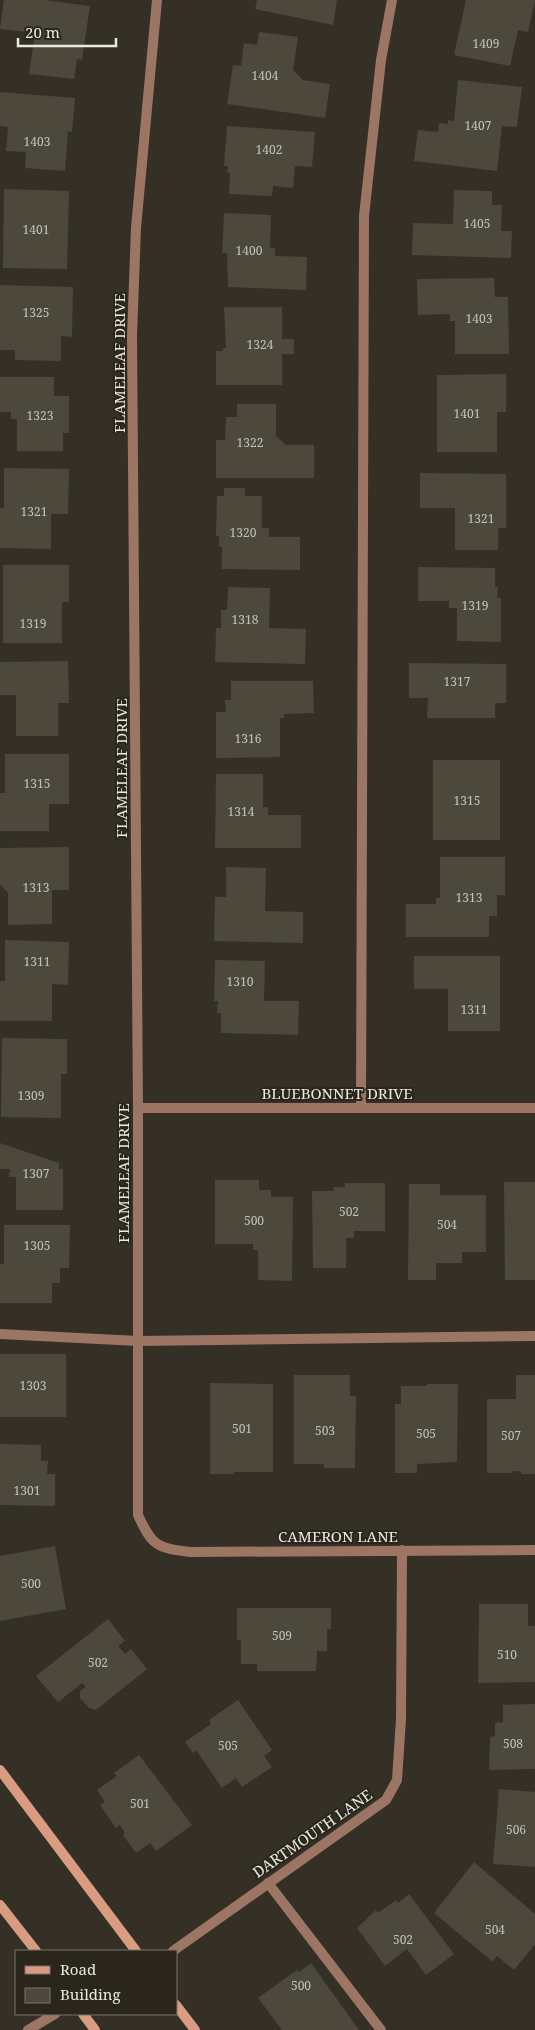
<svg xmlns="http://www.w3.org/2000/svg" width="535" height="2030" viewBox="0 0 535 2030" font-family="'Noto Serif',serif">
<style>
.building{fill:#4c483b}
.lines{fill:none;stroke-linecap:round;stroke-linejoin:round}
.lane{stroke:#9c7565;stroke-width:10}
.street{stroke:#9c7565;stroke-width:10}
.secondary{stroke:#d99c82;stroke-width:10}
.labels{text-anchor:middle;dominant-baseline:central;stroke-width:4;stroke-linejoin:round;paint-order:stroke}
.number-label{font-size:12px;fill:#c4c1b8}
.street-label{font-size:15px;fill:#ece9e2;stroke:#2a261b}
</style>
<rect width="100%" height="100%" fill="#343025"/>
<!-- building -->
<g class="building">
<polygon points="4,0 44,0 90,6 82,60 77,59 74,79 29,74 35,33 0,29"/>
<polygon points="257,0 337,0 333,25 255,9"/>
<polygon points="466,0 535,0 528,32 518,30 510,66 454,55"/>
<polygon points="259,32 298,37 293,70 303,80 330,84 325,118 227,104 233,65 241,66 244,43 257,45"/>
<polygon points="458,80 522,87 517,127 502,126 497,171 414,161 418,130 438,132 439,123 448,124 448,120 454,121"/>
<polygon points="0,92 75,98 72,132 68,131 65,171 25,168 26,152 6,151 8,127 0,126"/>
<polygon points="227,126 315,132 312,167 295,166 293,188 273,186 272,196 229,194 230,173 227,172 228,166 224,166"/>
<polygon points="4,189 69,191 67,269 3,268"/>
<polygon points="454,190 492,191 492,205 502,205 501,231 512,231 511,258 412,255 413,223 453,224"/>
<polygon points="224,213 271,215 270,248 275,248 275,256 307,257 306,290 228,287 227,253 222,253"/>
<polygon points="494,278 495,297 508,297 509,354 455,354 455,321 450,321 450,314 418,315 417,279"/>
<polygon points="0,285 73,287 72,337 61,336 61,361 15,360 15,350 0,350"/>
<polygon points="224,307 282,307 282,339 294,339 294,354 282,354 282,385 216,385 216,351 223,351 223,348 226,348"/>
<polygon points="506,374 506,412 497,412 497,452 437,452 437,375"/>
<polygon points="0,377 54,377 54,396 69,396 69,433 63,433 63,451 17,451 17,419 11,419 11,412 0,412"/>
<polygon points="237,404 276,404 276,436 286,445 314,445 314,478 216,478 216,440 225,440 226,417 237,417"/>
<polygon points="4,468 69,469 68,514 51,514 51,549 0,548 0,508 4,508"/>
<polygon points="420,473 506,474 506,528 498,528 498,550 455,550 455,508 420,508"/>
<polygon points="224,488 245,488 245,496 262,496 262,528 269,528 269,537 300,537 300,570 222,569 222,547 219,547 219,536 216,536 217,496 224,496"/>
<polygon points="3,565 69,565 69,602 62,602 62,643 3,643"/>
<polygon points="418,567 495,568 495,587 498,587 497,598 501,598 501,642 457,641 457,608 449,608 449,601 418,601"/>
<polygon points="228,587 270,588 269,628 306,629 305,664 215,662 216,628 221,628 221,610 227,610"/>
<polygon points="68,661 69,703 58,703 58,736 16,736 16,695 0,695 0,662"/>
<polygon points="409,663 506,664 506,703 495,703 495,718 427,718 428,698 409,698"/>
<polygon points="231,681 313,681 314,713 284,714 284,718 280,718 280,757 216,758 216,712 226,712 225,700 231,700"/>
<polygon points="5,754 69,754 69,804 49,804 49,831 0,831 0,793 5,793"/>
<rect x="433" y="760" width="67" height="80"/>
<polygon points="216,774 263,774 263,807 268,807 268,815 301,815 301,848 215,848"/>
<polygon points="69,847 69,890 52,890 52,924 8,925 8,893 0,884 0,848"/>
<polygon points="440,857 505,857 505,895 497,895 497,916 489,916 489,937 406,937 406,904 436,904 436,898 440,898"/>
<polygon points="226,867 266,868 265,911 303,912 303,943 214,941 215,897 226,897"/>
<polygon points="5,940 69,942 68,985 52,984 52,1021 0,1021 0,981 5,981"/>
<polygon points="414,956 500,956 500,1031 448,1031 448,989 414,989"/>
<polygon points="215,960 265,961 264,1001 299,1001 298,1035 221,1033 221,1013 217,1013 218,1001 214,1001"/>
<polygon points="2,1038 67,1039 67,1074 61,1074 61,1118 1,1117"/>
<polygon points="0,1143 59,1163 59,1169 63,1169 63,1210 16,1210 16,1177 9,1177 10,1169 0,1169"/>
<polygon points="215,1180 259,1180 259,1190 271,1190 271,1197 293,1197 292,1281 258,1280 258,1250 253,1250 253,1244 215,1244"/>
<polygon points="504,1182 535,1182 535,1280 505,1280"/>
<polygon points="345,1183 385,1183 385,1231 354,1231 354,1238 346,1238 346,1268 313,1268 312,1191 334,1191 333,1187 345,1187"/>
<polygon points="409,1184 440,1184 440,1195 486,1195 486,1252 462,1252 462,1263 436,1263 436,1280 408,1280"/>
<polygon points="4,1225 70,1225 69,1268 60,1268 60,1283 52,1283 52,1303 0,1303 0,1264 4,1264"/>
<rect x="0" y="1354" width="66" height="63"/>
<polygon points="294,1375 350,1375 350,1396 356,1396 355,1468 324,1468 324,1464 294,1464"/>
<polygon points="516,1375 535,1375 535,1474 521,1474 521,1471 513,1471 513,1473 487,1473 487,1399 516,1399"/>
<polygon points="210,1383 273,1384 273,1472 234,1472 234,1474 210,1474"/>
<polygon points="427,1384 458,1384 457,1462 417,1464 417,1473 395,1473 395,1404 401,1404 401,1386 427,1386"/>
<polygon points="0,1444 41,1445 41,1461 48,1461 47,1474 55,1474 55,1506 0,1505"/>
<polygon points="55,1546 66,1609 0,1621 0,1556"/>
<polygon points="479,1604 528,1604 528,1626 535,1626 535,1682 478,1683"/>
<polygon points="237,1608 331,1608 331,1629 327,1629 327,1651 317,1651 316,1671 257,1671 257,1664 241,1664 241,1640 237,1640"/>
<polygon points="108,1619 125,1641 118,1646 125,1654 131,1649 147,1669 96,1710 89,1708 80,1698 80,1691 86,1687 82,1683 58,1702 36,1676"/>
<polygon points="238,1700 272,1750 264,1756 272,1767 242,1787 236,1778 222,1788 196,1750 193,1753 185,1742 211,1724 209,1720"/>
<polygon points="535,1704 535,1769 489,1770 490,1737 495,1736 495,1723 503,1722 503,1705"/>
<polygon points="139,1755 192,1825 156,1851 150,1843 136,1853 123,1835 125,1833 120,1825 116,1828 100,1805 105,1802 97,1790 117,1776 114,1773"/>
<polygon points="499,1789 535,1792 535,1867 493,1864"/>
<polygon points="474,1862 535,1914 535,1944 514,1970 497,1956 493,1962 434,1913"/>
<polygon points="409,1894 454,1954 426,1975 407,1949 385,1966 357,1928 376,1910 378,1913 396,1900 398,1903"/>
<polygon points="311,1963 359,2030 282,2030 258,1998 297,1970 299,1972"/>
</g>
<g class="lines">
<!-- lane -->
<g class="lane">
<polyline points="361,1108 364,216 381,60 392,0"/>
<polyline points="0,1334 138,1341 535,1336"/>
<polyline points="268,1883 381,2030"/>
</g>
<!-- street -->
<g class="street">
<path d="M157,0L136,228L132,336L138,1108V1515C152,1546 157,1548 190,1552L535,1550"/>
<polyline points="138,1108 535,1108"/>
<polyline points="173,1951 386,1800 397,1780 401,1719 402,1550"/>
<polyline points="28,2030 55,2014"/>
</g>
<!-- secondary -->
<g class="secondary">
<polyline points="0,1770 136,1951"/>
<polyline points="0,1905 36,1951"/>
<polyline points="176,2005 195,2030"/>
<polyline points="83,2014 95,2030"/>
</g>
</g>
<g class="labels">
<!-- number labels -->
<g class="number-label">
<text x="486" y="43">1409</text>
<text x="265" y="75">1404</text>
<text x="478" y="125">1407</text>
<text x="37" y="141">1403</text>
<text x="269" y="149">1402</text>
<text x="477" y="223">1405</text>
<text x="36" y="229">1401</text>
<text x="249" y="250">1400</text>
<text x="36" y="312">1325</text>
<text x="479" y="318">1403</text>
<text x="260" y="344">1324</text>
<text x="467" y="413">1401</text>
<text x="40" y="415">1323</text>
<text x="250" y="442">1322</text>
<text x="34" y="511">1321</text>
<text x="481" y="518">1321</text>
<text x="243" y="532">1320</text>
<text x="475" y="605">1319</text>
<text x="245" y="619">1318</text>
<text x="33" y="623">1319</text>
<text x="457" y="681">1317</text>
<text x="248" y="738">1316</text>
<text x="37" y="783">1315</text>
<text x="467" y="800">1315</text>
<text x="241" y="811">1314</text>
<text x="36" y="887">1313</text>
<text x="469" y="897">1313</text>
<text x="37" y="961">1311</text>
<text x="240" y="981">1310</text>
<text x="474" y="1009">1311</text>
<text x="31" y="1095">1309</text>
<text x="36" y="1173">1307</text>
<text x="349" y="1211">502</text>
<text x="254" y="1220">500</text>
<text x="447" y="1224">504</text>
<text x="37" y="1245">1305</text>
<text x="33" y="1385">1303</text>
<text x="242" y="1428">501</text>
<text x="325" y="1430">503</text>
<text x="426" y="1433">505</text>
<text x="511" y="1435">507</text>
<text x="27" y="1490">1301</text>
<text x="31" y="1583">500</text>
<text x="282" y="1635">509</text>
<text x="507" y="1654">510</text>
<text x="98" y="1662">502</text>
<text x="513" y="1743">508</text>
<text x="228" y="1745">505</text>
<text x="140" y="1803">501</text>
<text x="516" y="1829">506</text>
<text x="495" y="1929">504</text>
<text x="403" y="1939">502</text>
<text x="301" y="1985">500</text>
</g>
<!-- street labels -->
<g class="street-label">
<text transform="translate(119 363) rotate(-90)">FLAMELEAF DRIVE</text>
<text transform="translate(121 768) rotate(-90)">FLAMELEAF DRIVE</text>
<text x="337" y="1093">BLUEBONNET DRIVE</text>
<text transform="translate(123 1173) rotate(-90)">FLAMELEAF DRIVE</text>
<text x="338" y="1536">CAMERON LANE</text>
<text transform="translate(312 1833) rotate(-35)">DARTMOUTH LANE</text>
</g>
</g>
<!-- legend -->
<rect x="15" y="1950" width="162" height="65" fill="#2a261b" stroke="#78746b"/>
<rect x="25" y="1966" width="25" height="8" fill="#d99c82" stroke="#78746b"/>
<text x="60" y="1975" font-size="15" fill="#ece9e2">Road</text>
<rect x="25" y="1988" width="25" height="15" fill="#4c483b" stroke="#78746b"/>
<text x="60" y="2000" font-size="15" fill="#ece9e2">Building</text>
<!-- scale -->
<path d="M18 38v8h98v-8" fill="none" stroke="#ece9e2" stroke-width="2.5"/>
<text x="25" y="38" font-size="15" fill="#ece9e2" stroke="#2a261b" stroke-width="4" paint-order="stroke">20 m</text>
</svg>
